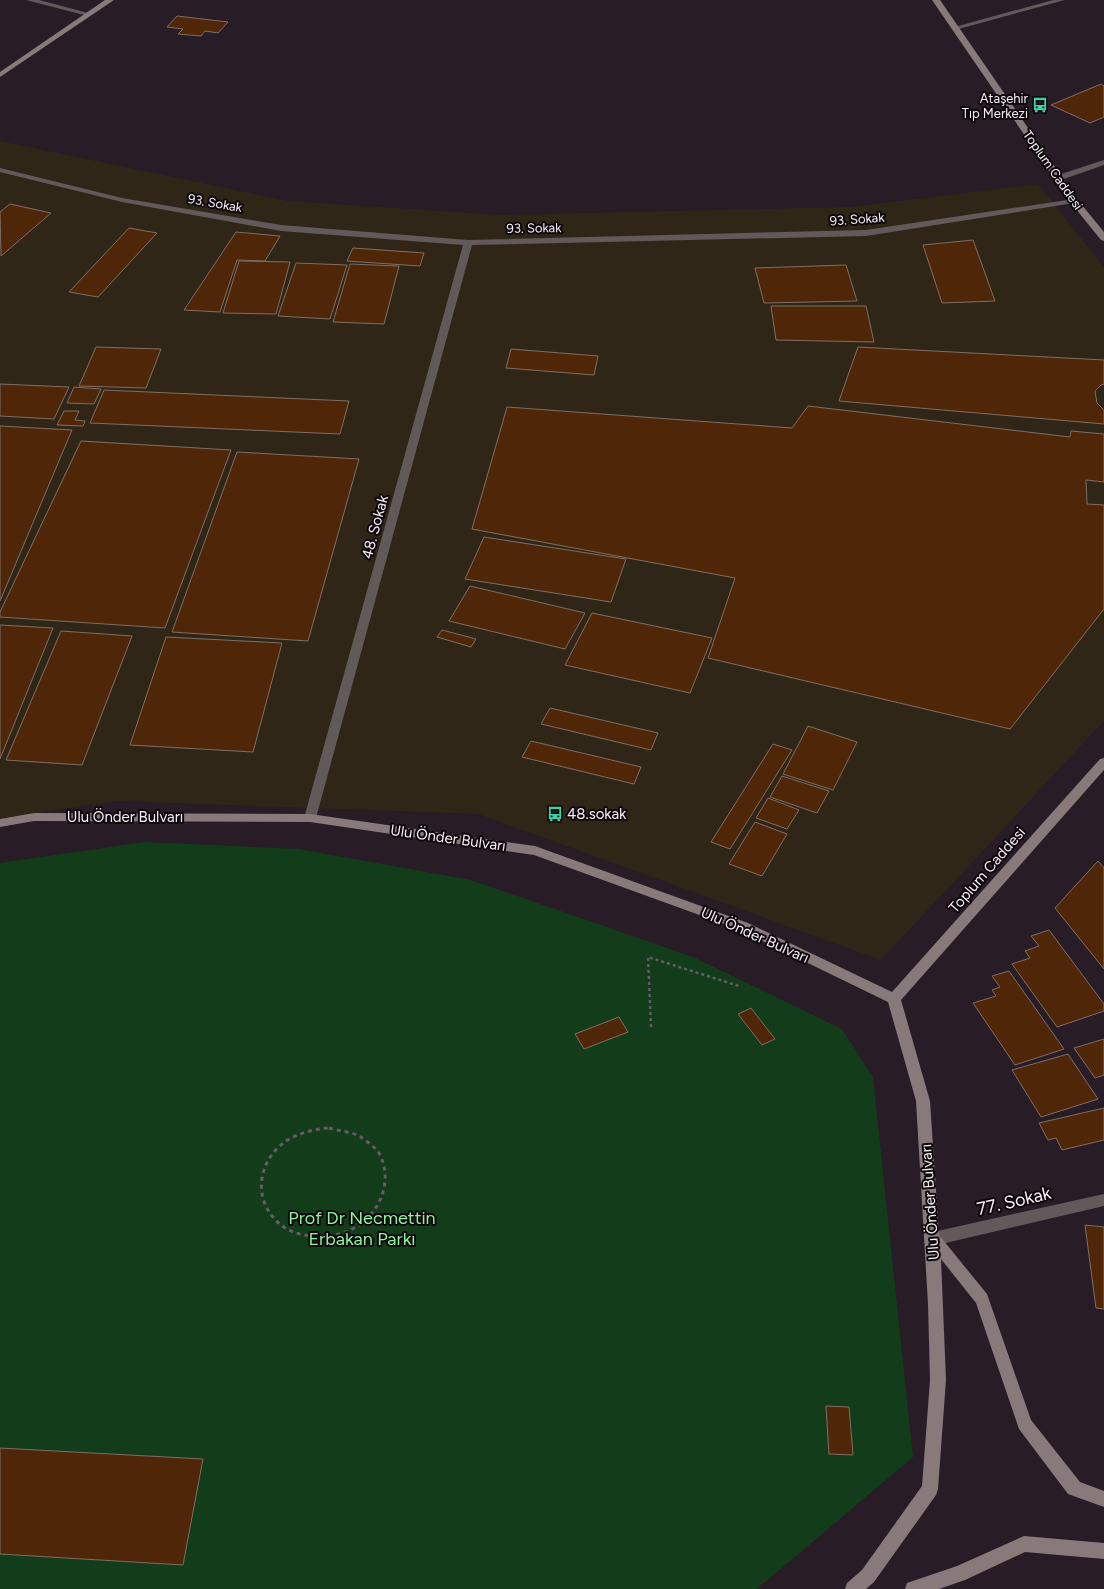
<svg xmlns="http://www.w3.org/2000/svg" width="1104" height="1589" viewBox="0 0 1104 1589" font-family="Figtree,sans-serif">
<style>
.industrial{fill:#302617}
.green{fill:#133c1b}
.building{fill:#502608;stroke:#7f6e64}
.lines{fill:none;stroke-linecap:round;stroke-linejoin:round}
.path-far1{stroke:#675c66;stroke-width:2.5;stroke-dasharray:3 3;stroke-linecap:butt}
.path{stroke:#675c66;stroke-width:3;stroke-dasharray:4 4;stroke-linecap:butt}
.street{fill:#62595a;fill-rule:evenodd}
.secondary{fill:#88797a;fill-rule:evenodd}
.labels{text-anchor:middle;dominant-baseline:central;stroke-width:4;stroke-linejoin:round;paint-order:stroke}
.far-poi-label{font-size:13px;fill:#f6eef5;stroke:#0e080d;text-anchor:end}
.far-street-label{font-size:13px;fill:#f6eef5;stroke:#0e080d}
.street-label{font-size:15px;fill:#f6eef5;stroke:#0e080d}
.poi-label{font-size:15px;fill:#f6eef5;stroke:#0e080d;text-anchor:start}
.near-street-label{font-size:18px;fill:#f6eef5;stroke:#0e080d}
.near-park-label{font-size:18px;fill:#8df39c;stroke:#0e080d}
</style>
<rect width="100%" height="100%" fill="#281c27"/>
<!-- industrial -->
<polygon class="industrial" points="0,141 288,201 502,215 851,207 1038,184 1104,267 1104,721 881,960 478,814 118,801 0,818"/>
<!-- green -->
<polygon class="green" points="144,842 299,849 471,880 693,957 842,1029 873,1077 913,1457 757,1589 0,1589 0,863"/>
<!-- building -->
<g class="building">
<polygon points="177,16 228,22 218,33 205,31 201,36 178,34 183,29 167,27"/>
<polygon points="1101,84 1104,86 1104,117 1090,123 1051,105"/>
<polygon points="10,204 51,213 1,256 0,212"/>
<polygon points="129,228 157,233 98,297 69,292"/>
<polygon points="236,232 280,236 265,261 237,260 220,312 184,310"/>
<polygon points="973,240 995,301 942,303 923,245"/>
<polygon points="353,248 424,253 420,266 347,261"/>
<polygon points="239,261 290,262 276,314 223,313"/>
<polygon points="296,263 347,265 330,319 278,316"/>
<polygon points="350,264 399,266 384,324 333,322"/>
<polygon points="846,265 857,301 764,303 755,268"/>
<polygon points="771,306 866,306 874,342 776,340"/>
<polygon points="96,347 161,349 146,388 79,386"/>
<polygon points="858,347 1104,360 1104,384 1101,385 1095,391 1097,403 1104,410 1104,424 839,401"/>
<polygon points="511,349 598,356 594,375 506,368"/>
<polygon points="0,384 69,387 54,419 0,416"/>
<polygon points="74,387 101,389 94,404 67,403"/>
<polygon points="104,390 349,401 340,434 90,423"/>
<polygon points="808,406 1070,437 1071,431 1104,434 1104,482 1086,480 1087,504 1104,505 1104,609 1010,729 708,658 735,578 472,529 507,407 792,428"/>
<polygon points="64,411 79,411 75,420 85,421 83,426 57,425"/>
<polygon points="0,426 72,430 0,601"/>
<polygon points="81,441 231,450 165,628 0,617 0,612"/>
<polygon points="237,452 359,459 308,641 172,632"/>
<polygon points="484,537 626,559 611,602 465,579"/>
<polygon points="470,586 585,613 565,649 449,621"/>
<polygon points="592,613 712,638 690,693 565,665"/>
<polygon points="0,625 53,628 0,759"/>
<polygon points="442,630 476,639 471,647 437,637"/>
<polygon points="61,631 132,636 82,765 6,760"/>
<polygon points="166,637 282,643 253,752 130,745"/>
<polygon points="550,708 658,733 651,750 541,724"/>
<polygon points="808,726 857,742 833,790 783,774"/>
<polygon points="531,741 641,767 634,784 522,757"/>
<polygon points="773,744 792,750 730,849 711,842"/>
<polygon points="782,776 829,791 817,813 770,797"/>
<polygon points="768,798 799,810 787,829 756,818"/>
<polygon points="755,822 787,834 762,876 729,864"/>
<polygon points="1098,861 1104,868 1104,969 1055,908"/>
<polygon points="1049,930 1104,1004 1104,1011 1057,1027 1012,964 1030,958 1025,951 1039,946 1031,936"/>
<polygon points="1009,971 1064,1049 1015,1065 973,1003 996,996 992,990 1000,987 992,976"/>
<polygon points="751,1008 775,1039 762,1045 738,1014"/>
<polygon points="619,1017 628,1032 584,1049 575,1034"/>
<polygon points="1104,1039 1104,1075 1095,1078 1074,1048"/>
<polygon points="1068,1054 1098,1099 1041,1117 1012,1070"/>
<polygon points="1104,1108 1104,1140 1062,1150 1056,1138 1048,1140 1039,1123"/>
<polygon points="1085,1225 1104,1227 1104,1309 1096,1308"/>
<polygon points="826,1406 849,1407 853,1455 829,1454"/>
<polygon points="0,1448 203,1459 183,1565 0,1554"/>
</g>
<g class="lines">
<!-- path-far1 -->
<polyline class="path-far1" points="651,1027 648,957 739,986"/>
<!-- path -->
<path class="path" d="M329,1128C339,1131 353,1132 361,1137C366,1141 376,1148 379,1153C394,1180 380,1214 354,1228C341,1236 327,1236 313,1236C298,1235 283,1230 273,1217C251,1191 262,1154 291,1138C303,1132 316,1129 329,1128Z"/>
<!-- street -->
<g class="street">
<polygon points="26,0 39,0 92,14 88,16"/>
<polygon points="1053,0 1065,0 955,30 951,28"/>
<polygon points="1104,160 1104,165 1061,180 1055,180 1054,178 1055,176"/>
<polygon points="0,168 122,198 281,225 468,240 866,230 1074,199 1078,201 1074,203 866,236 472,245 316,818 314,821 310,822 306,821 304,818 463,245 281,231 122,202 0,172"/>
<polygon points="1104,1194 1104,1206 933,1246 928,1244 926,1239 928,1234 933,1232"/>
</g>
<!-- secondary -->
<g class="secondary">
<polygon points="105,0 114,0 0,77 0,72"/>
<polygon points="932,0 940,0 1077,199 1104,232 1104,241 1101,240 1071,203"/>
<polygon points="1104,758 1104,770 901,1000 930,1101 939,1235 987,1294 1031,1420 1080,1482 1104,1491 1104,1507 1068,1494 1019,1429 976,1303 941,1259 946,1380 938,1489 936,1495 874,1582 866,1589 845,1589 847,1583 862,1570 922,1486 930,1380 928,1304 916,1101 888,1002 738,929 534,855 310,822 34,821 0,827 0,819 34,813 310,814 535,846 748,923 892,992 1100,759"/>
<polygon points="1024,1536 1104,1543 1104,1559 1025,1552 965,1580 939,1589 905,1589 907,1583 957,1566"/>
</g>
</g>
<!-- icons -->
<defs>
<symbol id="bus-bare" viewBox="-9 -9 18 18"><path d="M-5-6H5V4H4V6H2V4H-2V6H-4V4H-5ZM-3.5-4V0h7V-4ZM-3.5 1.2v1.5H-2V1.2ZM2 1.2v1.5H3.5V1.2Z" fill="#3ad4a5" stroke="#0e080d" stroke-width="2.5" paint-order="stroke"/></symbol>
</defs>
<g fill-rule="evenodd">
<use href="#bus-bare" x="1029" y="94" width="22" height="22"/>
<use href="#bus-bare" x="544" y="803" width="22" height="22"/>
</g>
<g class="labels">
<!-- far-poi labels -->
<g class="far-poi-label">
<text x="1028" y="98">Ataşehir<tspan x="1028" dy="15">Tıp Merkezi</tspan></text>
</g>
<!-- far-street labels -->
<g class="far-street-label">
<text transform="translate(1053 170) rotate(55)">Toplum Caddesi</text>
<text transform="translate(215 203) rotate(10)">93. Sokak</text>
<text transform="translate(857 219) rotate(-4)">93. Sokak</text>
<text transform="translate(534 228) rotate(-1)">93. Sokak</text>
</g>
<!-- street labels -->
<g class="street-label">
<text transform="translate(375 527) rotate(-75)">48. Sokak</text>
<text x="125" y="817">Ulu Önder Bulvarı</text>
<text transform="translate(448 838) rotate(8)">Ulu Önder Bulvarı</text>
<text transform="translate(987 870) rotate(-49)">Toplum Caddesi</text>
<text transform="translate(755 935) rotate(24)">Ulu Önder Bulvarı</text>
<text transform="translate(930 1202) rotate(-94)">Ulu Önder Bulvarı</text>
</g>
<!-- poi labels -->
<g class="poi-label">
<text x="567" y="814">48.sokak</text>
</g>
<!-- near-street labels -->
<g class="near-street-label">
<text transform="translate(1014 1201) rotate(-13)">77. Sokak</text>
</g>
<!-- near-park labels -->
<g class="near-park-label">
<text x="362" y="1218">Prof Dr Necmettin<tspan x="362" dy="21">Erbakan Parkı</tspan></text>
</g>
</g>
</svg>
